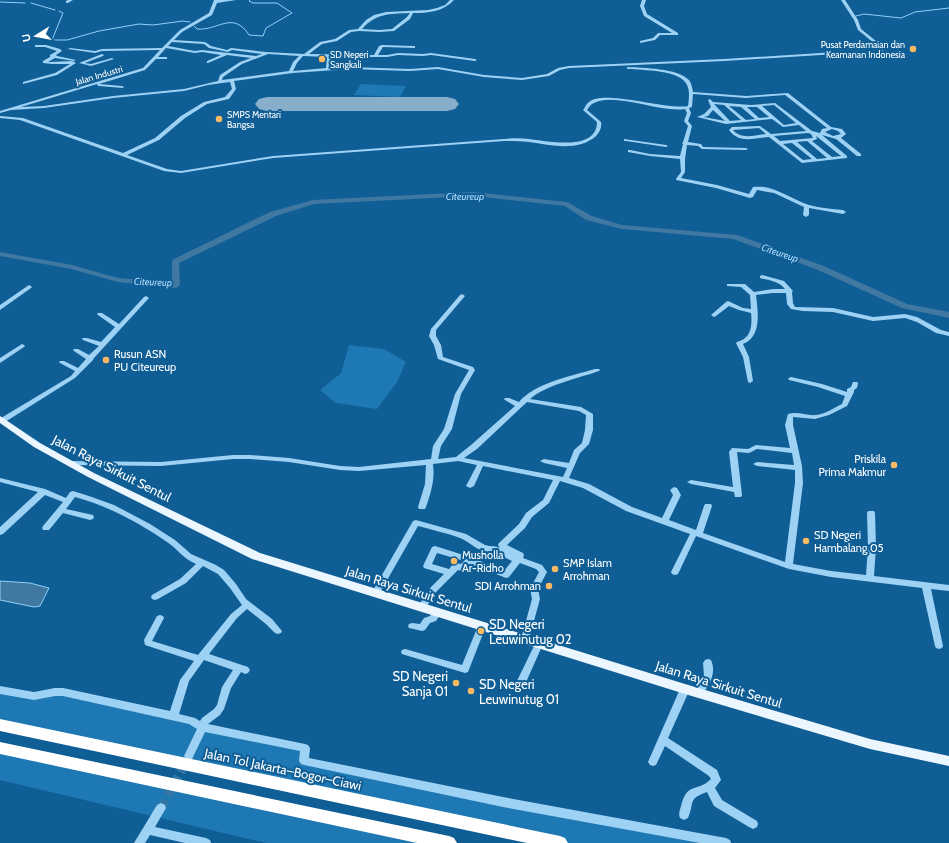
<svg xmlns="http://www.w3.org/2000/svg" width="949" height="843" viewBox="0 0 949 843" font-family="Cabin,sans-serif">
<style>
.green{fill:#1e78b4}
.water{fill:#4078a1;stroke:#90d0f8}
.lines{fill:none;stroke-linecap:round;stroke-linejoin:round}
.stream{stroke:#90d0f8;stroke-width:1}
.river{fill:#4078a1;fill-rule:evenodd}
.runway{fill:#87aeca;fill-rule:evenodd}
.minor-tunnel{stroke:#3376a6;stroke-width:9;stroke-dasharray:9 4.5;stroke-linecap:butt}
.minor{fill:#9ed2f4;fill-rule:evenodd}
.major{fill:#ecf6ff;fill-rule:evenodd}
.highway{fill:#fff;fill-rule:evenodd}
.poi-dot{fill:#ffba62;stroke:#0f5e96;stroke-width:1.5}
.labels{text-anchor:middle;dominant-baseline:central;stroke-width:4;stroke-linejoin:round;paint-order:stroke}
.far-poi-label{font-size:9px;fill:#fff;stroke:#0f5e96;text-anchor:start}
.far-street-label{font-size:9px;fill:#fff;stroke:#0f5e96}
.far-water-label{font-size:10px;font-style:italic;fill:#abdbfb;stroke:#0f5e96}
.poi-label{font-size:11px;fill:#fff;stroke:#0f5e96;text-anchor:start}
.near-street-label{font-size:13px;fill:#fff;stroke:#0f5e96}
.near-poi-label{font-size:13px;fill:#fff;stroke:#0f5e96;text-anchor:start}
</style>
<rect width="100%" height="100%" fill="#0f5e96"/>
<!-- green -->
<g class="green">
<polygon points="361,84 406,86 400,97 354,95"/>
<polygon points="349,345 384,349 406,362 397,382 377,409 336,403 320,390 341,373"/>
<polygon points="0,690 27,695 55,692 305,748 304,761 726,843 560,843 0,725"/>
<polygon points="0,748 449,843 266,843 0,780"/>
</g>
<!-- water -->
<polygon class="water" points="0,581 30,583 49,588 40,606 34,607 0,600"/>
<g class="lines">
<!-- stream -->
<g class="stream">
<polyline points="0,2 25,3"/>
<polyline points="31,3 55,10"/>
<polyline points="59,11 63,13 52,40 67,40 99,31 139,24 153,25 183,21 190,22"/>
<polyline points="856,16 864,14 901,18 915,12 949,8"/>
<path d="M194,26L197,29C218,31 233,10 249,35L263,36L266,28L292,13L277,3H253L249,1L250,0"/>
</g>
<!-- river -->
<polygon class="river" points="473,192 567,202 592,216 622,225 737,235 824,266 907,304 949,312 949,318 902,308 818,270 733,239 622,229 586,220 565,206 473,196 314,204 276,216 179,263 180,285 176,288 118,282 71,269 0,256 0,252 72,265 118,278 172,282 172,260 270,212 313,200"/>
<!-- runway -->
<polygon class="runway" points="267,97 447,97 455,99 459,104 455,109 447,111 267,111 259,109 255,104 259,99"/>
<!-- minor-tunnel -->
<polyline class="minor-tunnel" points="161,808 186,762"/>
<!-- minor -->
<g class="minor">
<polygon points="68,0 73,0 68,3 66,3 66,1"/>
<path d="M214,0H236L217,3L212,15L182,32L174,40L205,42L211,46L227,50L231,48L266,52L304,54L320,42L335,39L349,30L358,29L366,20L374,15L386,12L428,10L437,8L445,5L450,0H454C443,12 428,13 413,13L410,19L394,31L379,32L359,31L351,32L337,41L322,44L309,54L374,55L379,46L382,45L414,46H415V48L383,47L378,55H387L398,53L423,54L431,53L475,59L477,60L475,61L431,55L423,56L398,55L387,57H331L330,68L349,67L410,69L438,67L484,75L522,78L547,74L558,68L569,66L724,59L836,52H879L874,43L858,30L854,20L841,0H845L858,20L861,29L876,41L883,51V53L881,54H836L724,61L569,68L560,70L549,76L522,80L484,77L438,69L410,71L349,69L293,73L234,81L236,89L229,99L207,104L185,118L159,140L127,155L167,169L181,171L273,156L504,139C513,138 521,138 529,139C547,141 597,152 597,122L583,110C585,108 586,104 589,102C604,89 665,110 688,106C689,99 690,91 687,85C681,70 642,70 628,69L626,68L628,67C644,68 677,68 689,80C692,84 692,88 693,92L746,96L788,93L831,127L842,129L846,134L841,138L861,154V156H857L836,139L822,135L847,156V158L802,163L769,137C754,138 739,144 729,130L732,127L760,126L771,134L806,131L799,125L783,127L772,119L726,124L697,117L704,114L711,107L708,100L710,99L713,102L751,105L775,103L812,131L820,133L822,129L827,128L785,95L746,98L693,94L692,107L689,108L691,113L688,121L692,126L688,142L701,144L703,147L746,148L748,149L746,150L702,149L698,146L687,145L685,159V172L681,178L717,185L749,194L753,187C773,184 792,200 809,205C820,208 832,209 843,210L846,212L843,214L809,208V215L806,217L803,215L804,207L774,193L757,190L753,197L750,198L716,188L676,180V179L681,172L680,159L650,156L628,152V150H630L650,154L680,156L683,144L682,143L683,142L688,126L684,121L687,113L685,109C660,113 615,92 594,103C591,104 589,107 587,110L601,122C602,127 600,132 596,136C578,152 551,145 529,142C521,141 513,141 504,141L273,158L181,173L164,171L20,120L0,118V116L23,118L123,153L155,138L181,116L204,102L225,97L232,89L230,82L208,85L184,91L113,98L44,108L11,110L0,113V111L143,68L160,50L102,51L95,53L68,49L70,48L95,51L102,49L162,48L180,30L209,13ZM410,13L407,17L392,29L379,30L362,29C376,13 389,14 410,13ZM172,42L204,44L209,48L228,52L232,50L262,54L256,56L202,50L195,51L168,46ZM166,48L195,53L202,52L221,55L207,61V63H208L227,55L251,58L240,62L220,75L218,81L184,89L113,96L44,106L21,107L97,84L98,86H99L123,88L124,87L122,86L99,84L145,70L156,59H167V57H158ZM268,54L299,56L293,62L289,71L222,80L223,77L242,64ZM303,56L327,57L326,68L293,71L297,63ZM714,104L724,105L741,120L730,121ZM774,105L796,123L784,125L762,106ZM729,106L741,107L755,119L746,120ZM747,107H757L769,117L759,118ZM713,110L725,121L704,117L708,116ZM759,128L766,134C755,135 741,140 733,130ZM832,129L838,131L841,134L833,136L825,132ZM808,133L811,134L813,138L780,141L774,136ZM816,136L841,156L832,157L812,141L817,139ZM807,141L827,158L817,159L797,142ZM792,143L812,159L803,160L783,144Z"/>
<polygon points="642,0 646,0 644,6 647,14 678,33 678,35 660,35 655,40 640,43 640,41 653,38 658,33 672,33 644,16 640,6"/>
<polygon points="36,45 46,45 60,49 62,51 56,55 57,56 76,60 74,61 55,58 48,62 72,61 76,63 57,75 23,84 23,82 55,73 70,64 52,64 43,63 43,61 50,57 50,55 57,51 45,47 35,47 35,45"/>
<polygon points="102,54 104,55 103,56 85,63 91,64 112,58 114,59 91,66 79,63"/>
<polygon points="624,139 666,145 668,146 666,147 626,141 624,141"/>
<path d="M762,275L784,281L793,291L792,292L793,303L795,307L833,308L873,317L905,314L917,317L941,330L949,332V336L936,333L917,322L905,318L873,321L833,312L803,311L791,309L787,304L786,293H773L756,295C758,312 762,337 743,344L749,357L753,381L750,383L748,382L743,357L736,343C738,341 742,341 745,338C752,333 752,321 751,313L739,310L729,306L716,316L714,317L711,315L726,302L728,301L743,308L751,309L750,295L741,287L727,286V284H745L754,292L773,289H785C779,281 769,280 760,278V276Z"/>
<polygon points="29,285 32,287 31,288 0,310 0,305"/>
<path d="M462,294L465,296L436,330V336L441,345L443,357L473,367L475,370L461,394L452,429L441,446L438,459L456,457L471,445L515,406L505,400L504,399L505,398H509L519,402C535,383 571,376 595,369H599L600,370L599,371C579,378 546,385 530,399L581,407L593,414V430L589,444L580,453L569,478L589,484L632,507L662,518L673,495L670,490L674,487L677,488L681,495L669,520L696,530L704,506L705,504H711L712,506L703,533L785,562L795,483V470L757,466L753,464L757,462L794,465L792,453L757,449L749,453L737,452L742,495L741,497H735L734,492L691,484L687,482L691,480L733,487L729,452L732,448L748,449L756,445L790,448L785,425L788,414C798,411 806,416 816,415C825,414 834,408 842,404L845,396L818,387L789,380L788,379L789,378L791,377L822,384L847,392V389L851,387L853,382H857L858,383L857,388L854,390V392L847,406L829,415L815,419L793,417V425L802,466L803,483L793,564L831,571L866,575L868,547L867,513L868,511H874L875,513L876,547L874,576L949,585V591L931,589L943,646L942,648L939,649L936,648L935,646L922,588L831,577L789,569L696,536L679,572L678,574L675,575L672,574L671,572L690,534L626,511L583,488L560,481L549,503L532,517L525,528L507,545L523,553L524,555L523,558L542,565L547,572L538,589L540,599L529,639L528,641L525,642L522,641L521,639L532,599L530,589L539,572L536,569L520,563L509,577L506,578L471,564C466,569 464,572 458,570L437,591L424,610L421,611L418,610L417,608L418,606L431,587L444,574L424,568L423,566L432,547L435,546L473,558L504,571L512,561L491,551C480,554 470,542 460,538C447,533 432,530 418,526L378,596L375,597L372,596L371,594L413,521L416,520L466,534L485,545C491,547 493,545 500,548L498,545L499,543L519,524L526,513L543,500L553,480L483,466L474,486L470,488L466,486L477,465L458,461L433,464C435,479 431,493 426,507L425,509H419L418,507L425,484L426,465L359,471L340,470L289,462L250,459H233L161,466L69,465L65,463L69,461L161,462L233,455H250L289,458L340,466L359,467L431,459L433,446L444,429L455,394L469,370L438,359L434,345L429,336L431,329L460,295ZM527,402L579,411L586,415L585,430L582,443L574,450L569,463L544,459L540,461L544,463L567,468L563,477L464,458L477,449ZM437,553L464,561L461,564C455,562 453,564 449,569L432,564Z"/>
<polygon points="146,296 149,298 148,299 94,358 93,360 75,378 5,422 1,422 1,418 71,376 75,371 60,363 59,362 60,361 64,361 78,368 86,359 74,351 73,350 74,349 78,349 89,355 99,346 83,340 82,339 83,338 87,338 101,342 115,327 98,315 97,314 98,313 102,313 119,324 144,297"/>
<polygon points="22,344 24,345 25,346 24,347 0,363 0,358"/>
<path d="M0,478L45,489L66,498L70,492L73,491L89,496L114,505L150,524L175,540L191,554L216,565L224,570L236,584L246,599L272,619L282,631L281,633L278,634L275,633L266,624L247,609L237,618L209,654L248,667L250,670L248,673L245,674L241,672L231,688L224,709L220,715L208,724L305,744L308,745L310,748L309,758L503,797L726,838L730,840L731,843H700L503,807L304,765L301,764L299,761L300,751L205,732L192,759L189,760L186,759L184,756L197,729L189,724L63,696H55L34,700L0,694V686L34,692L55,688H63L170,711L180,680L194,661L145,645L144,640L157,616L160,615L163,616L164,618L152,641L198,655L231,614L242,605L230,588L218,574L203,566L186,583L158,599L155,600L152,599L151,597L152,595L180,579L196,564C182,558 178,549 167,542C138,522 108,506 75,497L66,509L93,515L94,517L93,519L90,520L63,513L49,530H43L42,528L43,526L63,502L45,495L3,534L0,535V527L38,492L0,482ZM204,660L233,670L222,687L217,705L214,709L202,718L200,721L195,718L179,714L189,681Z"/>
<polygon points="437,610 440,611 441,613 436,621 430,623 425,630 422,631 409,628 408,626 409,624 412,623 420,624 424,618 430,616 434,611"/>
<polygon points="482,623 485,624 486,626 468,672 465,673 405,655 402,654 401,652 402,650 405,649 462,665 478,626 479,624"/>
<polygon points="539,641 542,642 543,644 523,689 521,692 518,693 515,692 513,689 535,644 536,642"/>
<path d="M708,659L711,660C717,674 709,684 702,696L699,697L696,696L694,693L704,676L703,663L705,660Z"/>
<path d="M685,685L688,686L690,689L668,738L717,770L721,780L715,788L722,800L757,821L758,824L757,827L753,829L749,827L714,806L707,792C687,799 695,802 688,818L684,820L680,818C678,814 680,810 681,806C687,781 697,793 711,779L709,776L665,746L656,765L653,766L650,765L648,762L680,689L682,686Z"/>
<polygon points="161,803 165,805 166,808 155,827 206,838 210,840 211,843 185,843 150,835 145,843 134,843 157,805"/>
</g>
<!-- major -->
<polygon class="major" points="0,416 40,443 94,473 260,553 685,684 870,739 949,756 949,766 870,749 685,694 252,559 88,477 34,447 0,423"/>
<!-- highway -->
<g class="highway">
<polygon points="0,719 560,836 565,838 568,843 527,843 0,731"/>
<polygon points="0,742 449,836 454,838 457,843 417,843 0,754"/>
</g>
</g>
<!-- markers -->
<g class="poi-dot">
<circle cx="913" cy="49" r="4"/>
<circle cx="322" cy="59" r="4"/>
<circle cx="219" cy="119" r="4"/>
<circle cx="106" cy="360" r="4"/>
<circle cx="894" cy="465" r="4"/>
<circle cx="806" cy="541" r="4"/>
<circle cx="454" cy="561" r="4"/>
<circle cx="555" cy="569" r="4"/>
<circle cx="549" cy="586" r="4"/>
<circle cx="481" cy="631" r="4"/>
<circle cx="456" cy="683" r="4"/>
<circle cx="471" cy="691" r="4"/>
</g>
<g class="labels">
<!-- far-poi labels -->
<g class="far-poi-label">
<text x="905" y="44" text-anchor="end">Pusat Perdamaian dan<tspan x="905" dy="10">Keamanan Indonesia</tspan></text>
<text x="330" y="54">SD Negeri<tspan x="330" dy="10">Sangkali</tspan></text>
<text x="227" y="114">SMPS Mentari<tspan x="227" dy="10">Bangsa</tspan></text>
</g>
<!-- far-street labels -->
<g class="far-street-label">
<text transform="translate(99 75) rotate(-16)">Jalan Industri</text>
</g>
<!-- far-water labels -->
<g class="far-water-label">
<text x="465" y="196">Citeureup</text>
<text transform="translate(780 253) rotate(19)">Citeureup</text>
<text transform="translate(153 282) rotate(2)">Citeureup</text>
</g>
<!-- poi labels -->
<g class="poi-label">
<text x="114" y="354">Rusun ASN<tspan x="114" dy="13">PU Citeureup</tspan></text>
<text x="886" y="459" text-anchor="end">Priskila<tspan x="886" dy="13">Prima Makmur</tspan></text>
<text x="814" y="535">SD Negeri<tspan x="814" dy="13">Hambalang 05</tspan></text>
<text x="462" y="555">Musholla<tspan x="462" dy="13">Ar-Ridho</tspan></text>
<text x="563" y="563">SMP Islam<tspan x="563" dy="13">Arrohman</tspan></text>
<text x="541" y="586" text-anchor="end">SDI Arrohman</text>
</g>
<!-- near-street labels -->
<g class="near-street-label">
<text transform="translate(112 468) rotate(27)">Jalan Raya Sirkuit Sentul</text>
<text transform="translate(409 589) rotate(17)">Jalan Raya Sirkuit Sentul</text>
<text transform="translate(719 684) rotate(17)">Jalan Raya Sirkuit Sentul</text>
<text transform="translate(283 769) rotate(12)">Jalan Tol Jakarta–Bogor–Ciawi</text>
</g>
<!-- near-poi labels -->
<g class="near-poi-label">
<text x="489" y="624">SD Negeri<tspan x="489" dy="15">Leuwinutug 02</tspan></text>
<text x="448" y="676" text-anchor="end">SD Negeri<tspan x="448" dy="15">Sanja 01</tspan></text>
<text x="479" y="684">SD Negeri<tspan x="479" dy="15">Leuwinutug 01</tspan></text>
</g>
</g>
<!-- north arrow -->
<g transform="translate(36 36) rotate(259)" stroke="#0f5e96" stroke-width="3" paint-order="stroke">
<path d="M0-3L7 15L0 10L-7 15Z" fill="#ffffff"/>
<text y="-6" font-size="11" font-weight="bold" text-anchor="middle" fill="#ffffff">U</text>
</g>
</svg>
